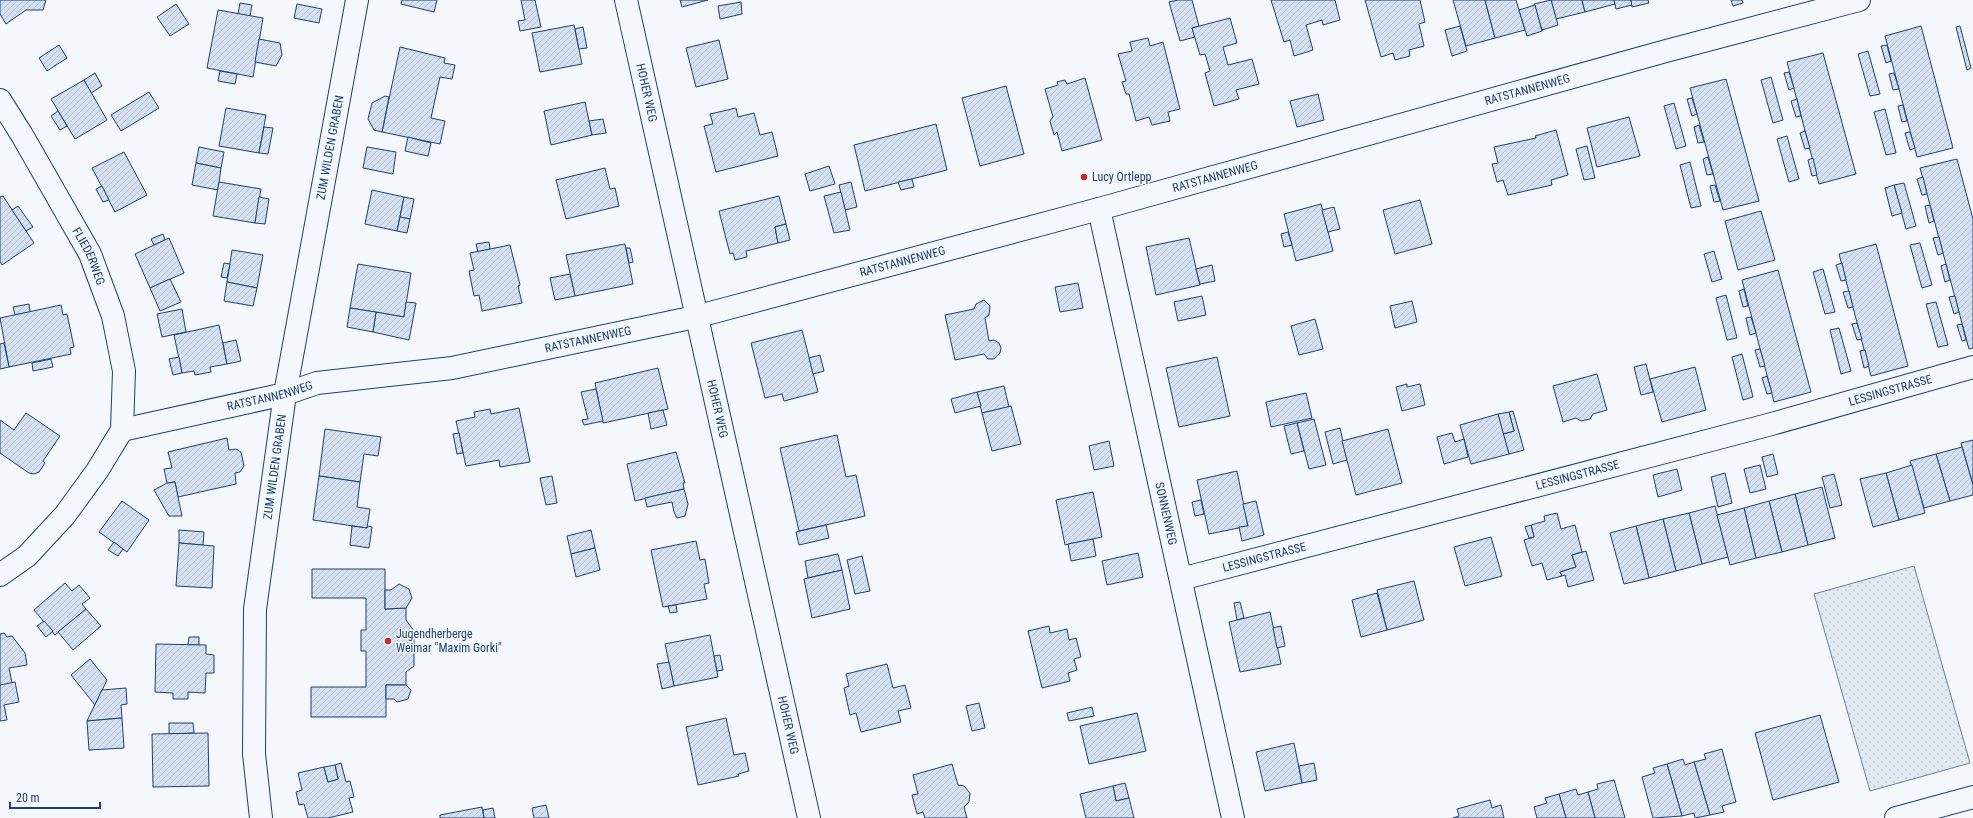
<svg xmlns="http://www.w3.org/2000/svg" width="1973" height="818" viewBox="0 0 1973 818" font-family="'Roboto Condensed',sans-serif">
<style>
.grass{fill:url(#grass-dots);stroke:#687fa3}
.building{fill:url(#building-hatch);stroke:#1d3f73}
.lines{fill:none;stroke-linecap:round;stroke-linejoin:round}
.minor-casing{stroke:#1d3f73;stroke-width:24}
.minor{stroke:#f4f7fb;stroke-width:22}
.poi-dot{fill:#c62828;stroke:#f4f7fb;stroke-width:1.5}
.labels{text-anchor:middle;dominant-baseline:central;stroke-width:3;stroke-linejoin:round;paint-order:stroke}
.street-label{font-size:12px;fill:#1d3f73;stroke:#f4f7fb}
.poi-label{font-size:12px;fill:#1d3f73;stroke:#f4f7fb;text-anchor:start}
</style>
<defs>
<pattern id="grass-dots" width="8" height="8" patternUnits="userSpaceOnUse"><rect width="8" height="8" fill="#e3e9f0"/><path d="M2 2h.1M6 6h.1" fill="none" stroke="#c2c9d1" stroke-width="1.8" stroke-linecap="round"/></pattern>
<pattern id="building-hatch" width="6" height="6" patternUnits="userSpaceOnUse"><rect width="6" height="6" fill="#d5e0f0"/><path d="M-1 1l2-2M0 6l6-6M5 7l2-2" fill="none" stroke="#b6c1d1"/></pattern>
</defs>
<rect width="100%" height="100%" fill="#f4f7fb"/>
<!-- grass -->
<polygon class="grass" points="1914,566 1970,763 1870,791 1814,594"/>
<!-- building -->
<g class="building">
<polygon points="0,0 46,0 43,10 26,10 6,24 0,14"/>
<polygon points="402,0 437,0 434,12 401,4"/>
<polygon points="521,0 535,0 541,27 520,31 518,21 525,20"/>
<polygon points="680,0 708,0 682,7"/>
<polygon points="1178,0 1192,0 1199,26 1192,28 1195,37 1180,41 1169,2"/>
<polygon points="1271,0 1335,0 1340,20 1323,25 1322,20 1306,25 1313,50 1294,56 1290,40 1284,42"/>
<polygon points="1365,0 1420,0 1425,22 1419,24 1424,46 1409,50 1410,56 1395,60 1393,53 1381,57"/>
<polygon points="1453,0 1485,0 1495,38 1466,46"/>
<polygon points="1485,0 1516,0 1525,30 1495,38"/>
<polygon points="1551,0 1582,0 1585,12 1556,19"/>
<polygon points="1551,0 1558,25 1542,30 1534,4"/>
<polygon points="1582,0 1614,0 1615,4 1585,12"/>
<polygon points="1614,0 1631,0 1632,5 1616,9"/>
<polygon points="1631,0 1648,0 1649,3 1632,7"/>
<polygon points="1731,0 1742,0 1743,3 1733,6"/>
<polygon points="741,2 742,14 720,19 718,6"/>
<polygon points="240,3 252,5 250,16 238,14"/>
<polygon points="176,4 189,24 170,36 157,17"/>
<polygon points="297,4 322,9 319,23 294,18"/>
<polygon points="1535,5 1542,31 1527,36 1519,10"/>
<polygon points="218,10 263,18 253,77 207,68"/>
<polygon points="1230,18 1237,43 1223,47 1228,65 1252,59 1259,84 1236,90 1239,99 1214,106 1205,73 1210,71 1205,54 1200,55 1192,28"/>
<polygon points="574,25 582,64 540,72 532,33"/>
<polygon points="1460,26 1467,51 1452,56 1445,30"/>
<polygon points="1921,26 1953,148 1917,157 1885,36"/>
<polygon points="1960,26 1971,68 1967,70 1956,27"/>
<polygon points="583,27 587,48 579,49 575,29"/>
<polygon points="1148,38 1150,46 1163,42 1180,109 1168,112 1170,121 1152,125 1149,117 1136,121 1129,94 1126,94 1122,82 1126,81 1118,54 1132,51 1130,42"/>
<polygon points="259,39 280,43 282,55 276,66 255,62"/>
<polygon points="719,40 728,79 696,87 686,48"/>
<polygon points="59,45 67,58 47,71 39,58"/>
<polygon points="1887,45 1891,61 1886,63 1881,46"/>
<polygon points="400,47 445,58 444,63 455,65 452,79 440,77 431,118 445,121 440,144 382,132"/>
<polygon points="1868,51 1880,94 1870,96 1858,54"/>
<polygon points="1823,53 1856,174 1819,184 1787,62"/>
<polygon points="220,71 237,74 235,84 218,81"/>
<polygon points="1789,72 1794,88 1789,90 1784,73"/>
<polygon points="95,73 102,86 91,93 84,80"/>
<polygon points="1894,73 1899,89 1893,90 1889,74"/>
<polygon points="1771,77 1783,120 1773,123 1761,80"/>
<polygon points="1085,78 1102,140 1062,151 1057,132 1054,135 1050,121 1053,117 1045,89 1058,85 1057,82 1065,80 1067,84"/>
<polygon points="1726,79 1759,201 1723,210 1690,88"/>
<polygon points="84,80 107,120 75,139 51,99"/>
<polygon points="1006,86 1024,154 980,166 962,98"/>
<polygon points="149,92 159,108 121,131 111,115"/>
<polygon points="1318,94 1324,120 1297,127 1290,101"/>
<polygon points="385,96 389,97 382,132 374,130 368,119 372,103"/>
<polygon points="1692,98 1697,114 1692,116 1687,99"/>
<polygon points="1797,99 1801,116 1796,117 1791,101"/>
<polygon points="585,102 592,135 551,145 544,111"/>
<polygon points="1674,103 1686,146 1676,149 1664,106"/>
<polygon points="1903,105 1907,121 1902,122 1898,106"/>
<polygon points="226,108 266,115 259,153 219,146"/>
<polygon points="736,108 738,117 754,113 760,135 772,132 778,156 716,172 704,126 713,124 710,114"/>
<polygon points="1885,109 1896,153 1886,155 1874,112"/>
<polygon points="58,111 67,126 60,130 51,116"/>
<polygon points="1629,117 1640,156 1597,167 1587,128"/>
<polygon points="603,119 606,133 592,135 589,121"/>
<polygon points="936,124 947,170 865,191 854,145"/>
<polygon points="1699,125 1704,142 1698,143 1694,127"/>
<polygon points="264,127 273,128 268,154 259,153"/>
<polygon points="1556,130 1568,175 1551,180 1552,185 1508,195 1503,180 1497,182 1492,164 1498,163 1494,147 1536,138 1535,136"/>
<polygon points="1805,131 1810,148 1805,149 1800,133"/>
<polygon points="1910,132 1915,148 1910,150 1905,133"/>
<polygon points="1787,136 1799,179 1789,182 1777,139"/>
<polygon points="408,137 431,143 428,156 405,151"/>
<polygon points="1587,146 1595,178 1584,180 1576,149"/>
<polygon points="199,147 224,152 221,168 196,163"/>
<polygon points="367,147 396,152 393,174 363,168"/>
<polygon points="124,152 147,195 115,212 92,168"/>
<polygon points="1708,157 1713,174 1707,175 1703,159"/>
<polygon points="1813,158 1817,175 1812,176 1808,160"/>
<polygon points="1957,159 1973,219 1973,348 1969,349 1920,168"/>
<polygon points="1690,162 1701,206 1691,208 1680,165"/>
<polygon points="196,163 221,168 218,190 192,185"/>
<polygon points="829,166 835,184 810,191 805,174"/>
<polygon points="605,168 610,189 615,188 619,206 566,219 556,180"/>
<polygon points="1923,177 1927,194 1922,195 1917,179"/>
<polygon points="912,179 914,187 901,190 898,182"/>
<polygon points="219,182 261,189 255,223 213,216"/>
<polygon points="851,182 857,207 845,210 839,185"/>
<polygon points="1904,183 1916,226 1906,229 1894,185"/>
<polygon points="1715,185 1720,201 1714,202 1710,186"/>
<polygon points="1894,185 1902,213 1892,216 1885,188"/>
<polygon points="102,186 109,200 103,202 96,189"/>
<polygon points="372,190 404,197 397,231 365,224"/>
<polygon points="841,192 850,230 834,233 824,196"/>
<polygon points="3,196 34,243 2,265 0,262 0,197"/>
<polygon points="779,196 786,224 775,227 778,243 746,251 747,257 735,260 733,253 730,254 719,211"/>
<polygon points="259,197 269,199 265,224 255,223"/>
<polygon points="404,197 414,199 410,219 400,217"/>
<polygon points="1420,200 1432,244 1395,254 1383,210"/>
<polygon points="1321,204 1333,251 1296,261 1284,214"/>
<polygon points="1930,205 1934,221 1929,223 1925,206"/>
<polygon points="18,206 33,227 26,231 12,210"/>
<polygon points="1334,207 1340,229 1328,232 1322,210"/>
<polygon points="1761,211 1775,260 1738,270 1725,221"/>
<polygon points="400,217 410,219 407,233 397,231"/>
<polygon points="786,224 790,240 778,243 775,227"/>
<polygon points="1288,232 1292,245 1284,247 1281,234"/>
<polygon points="163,234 165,240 154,245 151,239"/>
<polygon points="1939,237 1943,253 1938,255 1933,238"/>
<polygon points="169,238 184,273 150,288 135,254"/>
<polygon points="1189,238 1200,285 1156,295 1146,247"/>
<polygon points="489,242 490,249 478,252 476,244"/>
<polygon points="1920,243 1932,285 1922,288 1910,245"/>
<polygon points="625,244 633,284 575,296 566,255"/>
<polygon points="1876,244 1908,366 1871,376 1839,254"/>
<polygon points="510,245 520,285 518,286 522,303 482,311 479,295 474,296 469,271 474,270 470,253"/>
<polygon points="626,248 630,248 633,262 629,263"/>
<polygon points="232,250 263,255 257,288 227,282"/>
<polygon points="1714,251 1722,279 1712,282 1704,254"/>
<polygon points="224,263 230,264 227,278 221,277"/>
<polygon points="1842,263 1846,280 1841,281 1836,265"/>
<polygon points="358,264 411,273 404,317 350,308"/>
<polygon points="1946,264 1950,280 1945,282 1941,266"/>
<polygon points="1212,265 1215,281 1200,284 1196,269"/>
<polygon points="1823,269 1835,312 1825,314 1813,272"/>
<polygon points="1778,270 1811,392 1774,402 1742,280"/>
<polygon points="570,274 575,296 555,300 550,278"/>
<polygon points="170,279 181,302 160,311 150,288"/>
<polygon points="227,282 257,288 253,306 224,301"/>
<polygon points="1078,283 1083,308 1060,312 1055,287"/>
<polygon points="1744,289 1748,306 1743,307 1739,291"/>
<polygon points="1849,291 1853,307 1848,308 1843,292"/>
<polygon points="1726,295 1737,338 1727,340 1716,298"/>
<polygon points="1202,296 1206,315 1178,321 1174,302"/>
<polygon points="1955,296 1959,312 1954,314 1949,297"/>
<polygon points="984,300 990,306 989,315 985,318 989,341 994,340 999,343 1001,348 1000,353 994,359 988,359 984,354 955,360 945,315 974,309 976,304"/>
<polygon points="1412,301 1417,322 1395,328 1390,306"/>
<polygon points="406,302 416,303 409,340 373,332 376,312 404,317"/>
<polygon points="1936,302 1948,345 1938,347 1926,304"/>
<polygon points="29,304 30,312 15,315 13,307"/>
<polygon points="61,305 63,315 67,314 74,347 70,348 71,354 9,367 0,318"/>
<polygon points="350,308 376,312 373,332 347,327"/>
<polygon points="182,309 186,332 162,337 157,314"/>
<polygon points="1751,317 1756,333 1750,335 1746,318"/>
<polygon points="1315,319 1323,349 1299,355 1291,326"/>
<polygon points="1857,323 1862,339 1857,340 1852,324"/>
<polygon points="1962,324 1966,340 1962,341 1957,325"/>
<polygon points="219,325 227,364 210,367 211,372 195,375 194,371 182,373 174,335"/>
<polygon points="1839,328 1851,371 1841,374 1830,330"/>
<polygon points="802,330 818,392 784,401 782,394 765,398 751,343"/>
<polygon points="236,340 241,361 227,364 223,343"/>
<polygon points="4,343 9,367 0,369 0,344"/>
<polygon points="1760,349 1765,366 1760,367 1755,350"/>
<polygon points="1865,350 1869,366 1864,368 1860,351"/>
<polygon points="1742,354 1753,397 1743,400 1732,357"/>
<polygon points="820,355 824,371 813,374 809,358"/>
<polygon points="179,357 182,373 173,375 169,359"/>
<polygon points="1217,357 1230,416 1179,427 1166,368"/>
<polygon points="51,359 53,367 33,371 32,363"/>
<polygon points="1646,364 1653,392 1641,395 1634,367"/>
<polygon points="1695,367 1706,410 1662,422 1650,379"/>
<polygon points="658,368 668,409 603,423 595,383"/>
<polygon points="1597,374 1607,410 1593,414 1590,419 1581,421 1576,418 1563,422 1553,386"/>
<polygon points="1767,376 1772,393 1767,394 1762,378"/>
<polygon points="1407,384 1407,387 1420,384 1425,405 1402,411 1396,387"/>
<polygon points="1004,386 1009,407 982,413 977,392"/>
<polygon points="596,389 603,421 584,425 582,420 588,419 581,392"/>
<polygon points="977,392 981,406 955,413 951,399"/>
<polygon points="1306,393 1312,418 1271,427 1266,402"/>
<polygon points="1011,406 1021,444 992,451 982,413"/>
<polygon points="519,408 530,462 500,467 499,460 466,466 456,421 475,417 474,412 490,409 491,414"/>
<polygon points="663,410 667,425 651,429 648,413"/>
<polygon points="1513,411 1524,450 1509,454 1503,434 1514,431 1509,412"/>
<polygon points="1509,412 1514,431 1503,434 1498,414"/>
<polygon points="26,413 60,436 43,461 45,463 39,472 34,474 29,473 0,453 0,420 14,430"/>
<polygon points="1498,414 1509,454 1471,464 1460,425"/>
<polygon points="1314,419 1326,465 1309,469 1297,423"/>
<polygon points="1297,423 1304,451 1291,454 1284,426"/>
<polygon points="1340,428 1347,460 1333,464 1325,432"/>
<polygon points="325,429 381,437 378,456 364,454 360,482 319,476"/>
<polygon points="1388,429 1402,483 1356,495 1342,441"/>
<polygon points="459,433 463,453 457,454 453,434"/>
<polygon points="1452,433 1455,442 1464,439 1468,457 1444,464 1437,437"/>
<polygon points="837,435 846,477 856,475 865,516 799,531 780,448"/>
<polygon points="227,438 229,450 236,449 241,452 244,466 240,472 235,473 236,484 178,497 175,482 167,483 164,469 172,468 168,452"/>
<polygon points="1973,440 1973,485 1961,443"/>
<polygon points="1109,441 1114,466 1094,470 1089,446"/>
<polygon points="1962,447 1973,485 1973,495 1950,501 1936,454"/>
<polygon points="676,452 685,483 683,483 684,489 635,501 627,464"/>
<polygon points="1773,454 1778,474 1767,477 1762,457"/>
<polygon points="1936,454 1950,501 1924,508 1910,461"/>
<polygon points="1760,465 1766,489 1750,493 1744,469"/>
<polygon points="1912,465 1925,513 1899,520 1886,473"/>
<polygon points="1677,469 1682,490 1658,497 1653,475"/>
<polygon points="1237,471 1248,526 1209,534 1197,480"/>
<polygon points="1725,473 1732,503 1718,507 1711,477"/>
<polygon points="1886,473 1899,520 1873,527 1860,479"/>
<polygon points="1834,474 1842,505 1830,508 1822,477"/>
<polygon points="319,476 360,482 357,507 370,509 367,528 313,520"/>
<polygon points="552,476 557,503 546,505 540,478"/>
<polygon points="175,482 178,497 182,516 169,516 154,490 167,483"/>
<polygon points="1822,487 1835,538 1808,545 1795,494"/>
<polygon points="684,489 688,504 685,516 677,518 674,512 672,502 647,507 645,498"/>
<polygon points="1093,492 1102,537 1065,545 1056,500"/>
<polygon points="1795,494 1808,545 1782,552 1769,501"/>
<polygon points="1201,500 1204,514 1195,516 1192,502"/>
<polygon points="122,501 149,520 127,552 99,532"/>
<polygon points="1256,501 1264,535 1242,541 1239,527 1248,526 1243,504"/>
<polygon points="1769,501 1782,552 1756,558 1744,508"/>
<polygon points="1715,506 1728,557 1702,564 1689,513"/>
<polygon points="1744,508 1756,558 1730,565 1717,515"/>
<polygon points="1557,513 1561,529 1575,525 1582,552 1572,555 1576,567 1560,572 1562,576 1547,580 1542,563 1532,566 1524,540 1534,537 1531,525 1545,521 1544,516"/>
<polygon points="1689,513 1702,564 1676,571 1663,519"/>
<polygon points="1663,519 1676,571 1649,578 1636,526"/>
<polygon points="826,525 829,538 799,545 796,532"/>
<polygon points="1531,525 1534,537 1529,538 1525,527"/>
<polygon points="352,526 367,528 368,526 372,527 369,548 350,545"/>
<polygon points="1636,526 1649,578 1624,584 1610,533"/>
<polygon points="179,530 204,532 203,545 179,543"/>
<polygon points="591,530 595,548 571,554 567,536"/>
<polygon points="1491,537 1502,576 1465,586 1454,547"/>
<polygon points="1093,539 1096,556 1071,561 1068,544"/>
<polygon points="696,541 700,560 705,559 709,583 704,584 707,599 663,607 651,550"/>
<polygon points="114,542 123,549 118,556 108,550"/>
<polygon points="179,543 214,546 212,588 176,586"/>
<polygon points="595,548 600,570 576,577 571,554"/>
<polygon points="1586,551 1594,580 1568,587 1565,575 1562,576 1560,572 1576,567 1572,555"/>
<polygon points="1138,553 1143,577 1107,585 1102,561"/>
<polygon points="838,554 842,570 808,578 805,561"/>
<polygon points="862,556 870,591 855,594 847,560"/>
<polygon points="312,569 385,569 385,609 406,608 406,620 414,631 414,666 406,672 406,685 386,685 386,717 311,717 311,687 366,687 366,651 361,651 361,630 366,630 366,598 312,598"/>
<polygon points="842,570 850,609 812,618 804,579"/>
<polygon points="1414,581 1424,620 1387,630 1377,590"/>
<polygon points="65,583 72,591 79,585 90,598 82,604 86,609 55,635 34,610"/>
<polygon points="399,584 409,589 412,598 406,608 385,609 385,590 391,590"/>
<polygon points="1377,593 1387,630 1361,637 1352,600"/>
<polygon points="1240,602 1244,618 1237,620 1234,603"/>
<polygon points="676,605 677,612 670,613 668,606"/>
<polygon points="86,609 101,626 73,650 58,632"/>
<polygon points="1270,612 1281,664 1240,672 1229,622"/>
<polygon points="44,621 53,631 46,637 37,626"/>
<polygon points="1049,626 1050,633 1067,629 1069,640 1076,638 1081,657 1074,659 1077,670 1068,673 1070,681 1042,688 1028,631"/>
<polygon points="1281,626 1285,646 1277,648 1273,628"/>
<polygon points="4,633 7,637 12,636 25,653 27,665 9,668 12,683 0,686 0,634"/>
<polygon points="710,635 718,677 674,686 665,644"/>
<polygon points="189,637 199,637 199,645 188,645"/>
<polygon points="156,644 206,645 206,654 214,655 214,673 206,673 205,693 188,692 188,699 173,699 173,693 155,692"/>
<polygon points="720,655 723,670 717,671 714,656"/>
<polygon points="90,659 107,680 95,705 71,675"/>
<polygon points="669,662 674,686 662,689 657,664"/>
<polygon points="887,664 893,688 905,685 911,708 898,711 901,722 861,732 856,713 850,715 844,688 849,686 846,674"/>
<polygon points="15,682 19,702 4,705 7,720 0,721 0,685"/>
<polygon points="386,685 406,685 411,690 408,699 397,702 394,699 386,699"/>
<polygon points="126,688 127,704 121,705 122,718 87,721 102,690"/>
<polygon points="979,703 985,728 972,731 966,706"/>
<polygon points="1092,707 1094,716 1069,721 1067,713"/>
<polygon points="1137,713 1146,751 1089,764 1080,726"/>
<polygon points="1820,715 1839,782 1773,800 1755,733"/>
<polygon points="122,718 124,748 89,750 87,721"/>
<polygon points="726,718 734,755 745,753 749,771 738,774 739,776 698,785 686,727"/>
<polygon points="169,723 193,723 194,733 169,734"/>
<polygon points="208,733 209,786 153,787 152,734"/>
<polygon points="1294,743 1302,783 1265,791 1256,752"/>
<polygon points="1722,749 1736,802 1722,806 1724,812 1710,815 1694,762 1706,759 1704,754"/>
<polygon points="1683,759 1685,765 1694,762 1710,815 1695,818 1694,813 1682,816 1667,764"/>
<polygon points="341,763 346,782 350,781 354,797 349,798 353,812 328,818 308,818 304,804 299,805 296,792 302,790 298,773 324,767 328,782 338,779 335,765"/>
<polygon points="1314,763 1317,780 1302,783 1299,766"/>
<polygon points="952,764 958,785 964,786 970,793 969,802 964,807 967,818 925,818 923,812 917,814 912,795 918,794 913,775"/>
<polygon points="1667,764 1682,816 1653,818 1642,777 1655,773 1653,768"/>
<polygon points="335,765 338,779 328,782 324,767"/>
<polygon points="1614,780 1625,818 1595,818 1588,792 1598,789 1597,784"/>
<polygon points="1125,783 1129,798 1116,801 1113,786"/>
<polygon points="1113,786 1116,801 1129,798 1134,818 1086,818 1080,794"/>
<polygon points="1576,789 1578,795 1588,792 1595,818 1566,818 1559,794"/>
<polygon points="1559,794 1566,818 1537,818 1534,807 1547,803 1545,798"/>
<polygon points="1490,800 1492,808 1501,805 1504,818 1453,818 1459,816 1457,809"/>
<polygon points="546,805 549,818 534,818 532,808"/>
<polygon points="482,807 484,818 440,818 440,815"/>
<polygon points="493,808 495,818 484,818 483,810"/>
</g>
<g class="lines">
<defs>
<g id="minor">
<path id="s1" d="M626,0L809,818"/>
<path id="s2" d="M0,100L22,135L90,254L113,316L124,371L122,430"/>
<path id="s3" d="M1099,209L1233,818"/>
<path id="s4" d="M0,575L27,556L65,515L97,471L122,430L285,394L317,383L452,368L695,317L1099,209L1666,51L1859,0"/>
<path id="s5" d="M1181,579L1768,425L1973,367"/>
<path id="s6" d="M261,818L254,754L255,609L285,394L357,0"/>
<polyline points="1896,818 1973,797"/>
</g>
</defs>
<!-- minor casing -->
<use href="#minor" class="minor-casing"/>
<!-- minor -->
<use href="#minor" class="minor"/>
</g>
<!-- markers -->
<g class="poi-dot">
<circle cx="1084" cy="177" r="4"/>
<circle cx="388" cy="641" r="4"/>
</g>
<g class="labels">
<!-- street labels -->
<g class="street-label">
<text stroke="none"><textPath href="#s4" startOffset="1639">RATSTANNENWEG</textPath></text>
<text stroke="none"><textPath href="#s1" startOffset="95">HOHER WEG</textPath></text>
<text stroke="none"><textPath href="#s6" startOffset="677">ZUM WILDEN GRABEN</textPath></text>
<text stroke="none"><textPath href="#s4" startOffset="1315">RATSTANNENWEG</textPath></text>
<text stroke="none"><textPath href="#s2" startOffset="180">FLIEDERWEG</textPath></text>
<text stroke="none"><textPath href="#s4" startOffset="991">RATSTANNENWEG</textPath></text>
<text stroke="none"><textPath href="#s4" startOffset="667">RATSTANNENWEG</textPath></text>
<text stroke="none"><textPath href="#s5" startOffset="734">LESSINGSTRASSE</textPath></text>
<text stroke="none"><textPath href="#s4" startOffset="343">RATSTANNENWEG</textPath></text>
<text stroke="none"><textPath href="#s1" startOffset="419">HOHER WEG</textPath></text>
<text stroke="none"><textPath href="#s6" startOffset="353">ZUM WILDEN GRABEN</textPath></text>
<text stroke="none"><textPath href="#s5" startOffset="410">LESSINGSTRASSE</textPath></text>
<text stroke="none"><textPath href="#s3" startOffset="312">SONNENWEG</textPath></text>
<text stroke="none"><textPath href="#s5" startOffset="86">LESSINGSTRASSE</textPath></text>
<text stroke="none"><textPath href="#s1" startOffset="743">HOHER WEG</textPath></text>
</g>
<!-- poi labels -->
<g class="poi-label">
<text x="1092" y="177">Lucy Ortlepp</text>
<text x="396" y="634">Jugendherberge<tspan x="396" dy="14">Weimar "Maxim Gorki"</tspan></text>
</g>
</g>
<!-- scale -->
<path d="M10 802v6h90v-6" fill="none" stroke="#1d3f73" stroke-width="2"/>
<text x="16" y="802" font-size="12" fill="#1d3f73" stroke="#f4f7fb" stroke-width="3" paint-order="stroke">20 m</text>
</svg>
